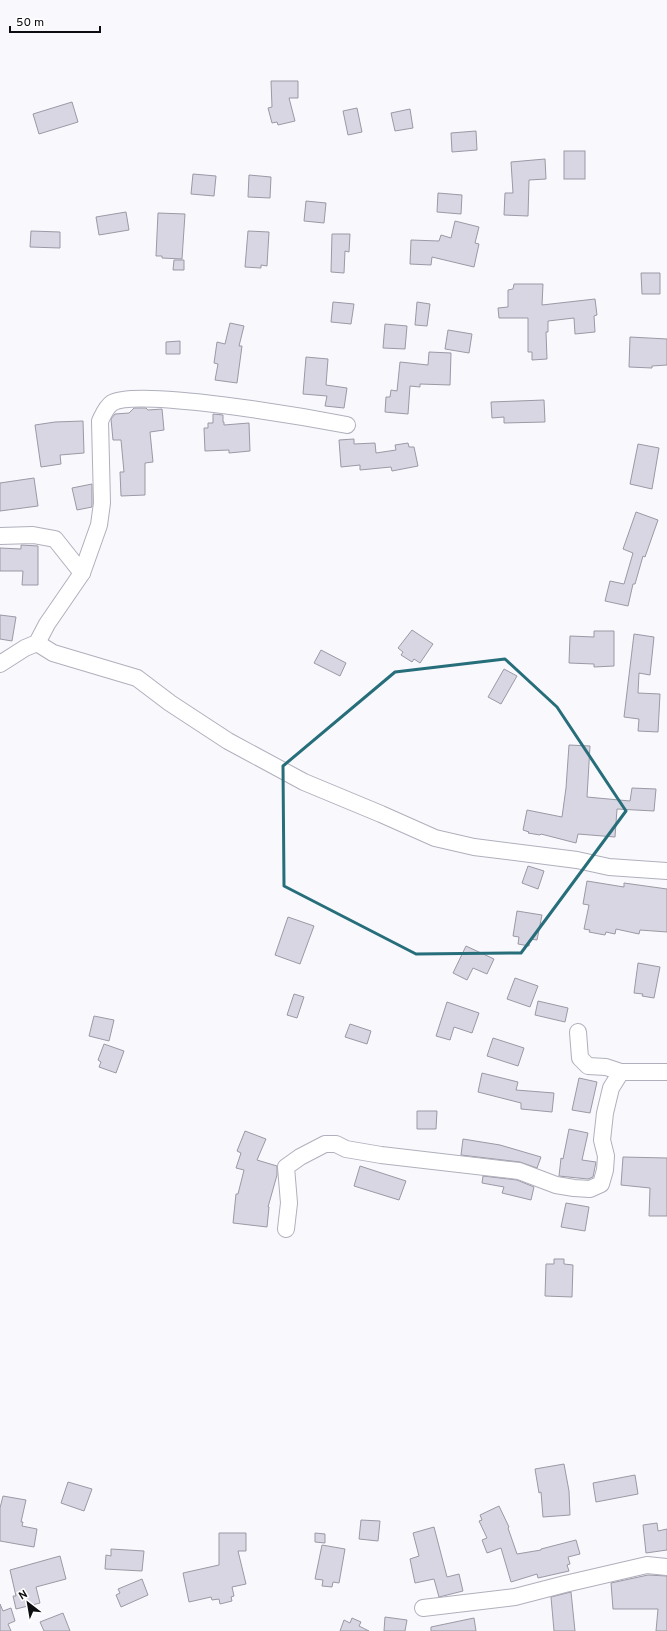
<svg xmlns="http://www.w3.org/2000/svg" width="667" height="1631" viewBox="0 0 667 1631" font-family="Overpass,sans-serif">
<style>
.building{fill:#d8d6e2;stroke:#9b99a5}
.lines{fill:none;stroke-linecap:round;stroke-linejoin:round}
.minor-casing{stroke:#afb0bc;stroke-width:18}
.minor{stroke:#fff;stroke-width:16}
.marked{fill:none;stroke:#266e7a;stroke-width:3;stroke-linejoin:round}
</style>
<rect width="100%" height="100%" fill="#f8f8fd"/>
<!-- building -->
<g class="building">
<polygon points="271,81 298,81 298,98 289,98 295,121 278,125 277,122 272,123 268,108 272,107"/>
<polygon points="72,102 78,122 39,134 33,114"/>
<polygon points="357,108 362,132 348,135 343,111"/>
<polygon points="410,109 413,128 395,131 391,113"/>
<polygon points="476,131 477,150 452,152 451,133"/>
<rect x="564" y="151" width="21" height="28"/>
<polygon points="545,159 546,179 529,180 528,216 504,215 505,193 513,193 511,162"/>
<polygon points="193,174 216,176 214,196 191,194"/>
<polygon points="249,175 271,177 270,198 248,197"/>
<polygon points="438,193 462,195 461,214 437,212"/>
<polygon points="306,201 326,203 324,223 304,221"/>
<polygon points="126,212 129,230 99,235 96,217"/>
<polygon points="158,213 185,214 182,259 162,258 162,256 156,256"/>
<polygon points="455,221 479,227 475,243 479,244 474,267 432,257 431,265 410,264 411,240 439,241 441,235 451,238"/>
<polygon points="31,231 60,232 60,248 30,247"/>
<polygon points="248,231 269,232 267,266 261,265 261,268 245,267"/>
<polygon points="332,234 350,234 349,252 345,251 344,273 331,272"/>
<polygon points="174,260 184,260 184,270 173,270"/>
<polygon points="641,273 660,273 660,294 642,294"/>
<polygon points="514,284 543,284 542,305 595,299 597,315 594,316 595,332 575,334 574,318 548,321 548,332 546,332 547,359 532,360 532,352 528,352 528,318 499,318 498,308 508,307 508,290 513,289"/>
<polygon points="333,302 354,304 351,324 331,322"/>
<polygon points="417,302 430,304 427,326 415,325"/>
<polygon points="230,323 244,326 239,346 242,346 237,383 215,380 218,364 214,363 217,342 225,344"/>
<polygon points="385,324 407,326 405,349 383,348"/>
<polygon points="448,330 472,334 469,353 445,349"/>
<polygon points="630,337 667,339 667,365 652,366 652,368 629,367"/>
<polygon points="180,341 180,354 166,354 166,342"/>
<polygon points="429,352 451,353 450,385 420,384 420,387 410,386 408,414 385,412 386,397 390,397 391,390 397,391 400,362 428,365"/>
<polygon points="306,357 328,359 326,385 347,388 344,408 325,406 327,396 303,394"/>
<polygon points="544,400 545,422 504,423 504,417 492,418 491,402"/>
<polygon points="134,408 146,408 148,410 162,409 164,430 150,432 153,462 145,463 145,495 121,496 120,472 124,472 121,440 113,440 111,419 115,414 129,413"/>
<polygon points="213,414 223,415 223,422 224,422 224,425 249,423 250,451 229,453 229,450 205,451 204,428 208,428 208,423 213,423"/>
<polygon points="83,421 84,453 60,455 61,464 41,467 35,425 55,422"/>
<polygon points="354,439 354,444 375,443 376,453 396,450 395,445 408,443 409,447 414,447 418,466 392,471 391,467 360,470 360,465 341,467 339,440"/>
<polygon points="638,444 659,448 652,489 630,484"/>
<polygon points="34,478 38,506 0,511 0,483"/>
<polygon points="92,484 92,507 77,510 72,488"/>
<polygon points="636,512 658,520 645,557 643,556 635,584 633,584 628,606 605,601 610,581 624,584 633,553 623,549"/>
<polygon points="21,545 38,546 38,585 22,585 23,571 0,571 0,548 21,549"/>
<polygon points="0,615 16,617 12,641 0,639"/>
<polygon points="412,630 433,644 420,663 414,659 412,662 401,655 403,652 398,648"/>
<polygon points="594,631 614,631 614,666 594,667 594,664 569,663 570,636 594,637"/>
<polygon points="634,634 654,637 650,675 639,673 638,693 660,694 658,732 638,731 639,719 624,717"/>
<polygon points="321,650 346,663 340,676 314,663"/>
<polygon points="504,669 517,676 501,704 488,697"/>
<polygon points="569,745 590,746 587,797 630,801 632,788 656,789 654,811 617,809 615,837 578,834 576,843 541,834 540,835 528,833 529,832 523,830 527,810 562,817 566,788"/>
<polygon points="528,866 544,871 538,889 522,883"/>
<polygon points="587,881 624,887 624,883 667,889 667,932 640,930 639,934 616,929 615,934 606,932 605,935 589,932 590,930 584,929 589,905 583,904"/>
<polygon points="517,911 542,915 537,940 530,939 529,946 518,944 519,937 513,936"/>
<polygon points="288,917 314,926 300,964 275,955"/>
<polygon points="466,946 494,959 487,974 473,968 467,980 453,973"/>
<polygon points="638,963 660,967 654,998 642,996 643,994 634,993"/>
<polygon points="515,978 538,986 530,1007 507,999"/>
<polygon points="294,994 304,997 297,1018 287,1015"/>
<polygon points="538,1001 568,1008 565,1022 535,1015"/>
<polygon points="447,1002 479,1013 472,1033 454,1027 450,1040 436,1036"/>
<polygon points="94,1016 114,1020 109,1041 89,1036"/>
<polygon points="350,1024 371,1031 367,1044 345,1037"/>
<polygon points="493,1038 524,1048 518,1066 487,1056"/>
<polygon points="104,1044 124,1051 116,1073 99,1067 101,1062 98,1060"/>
<polygon points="482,1073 518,1082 516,1090 554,1093 552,1112 521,1109 521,1103 478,1092"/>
<polygon points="579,1078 597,1082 590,1113 572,1110"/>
<polygon points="417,1111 437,1111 436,1129 417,1129"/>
<polygon points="569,1129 588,1133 582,1160 596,1162 593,1177 588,1179 559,1176 561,1158 563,1159"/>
<polygon points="245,1131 266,1139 257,1160 277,1166 277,1175 268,1207 269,1207 267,1227 233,1223 236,1194 238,1194 244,1170 236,1168 241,1153 237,1151"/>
<polygon points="463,1139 500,1145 541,1157 537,1168 520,1162 461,1155"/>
<polygon points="623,1157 667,1158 667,1216 649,1216 650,1188 621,1185"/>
<polygon points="360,1166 406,1181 399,1200 354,1186"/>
<polygon points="483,1176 517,1180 534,1187 531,1200 502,1193 504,1187 482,1183"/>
<polygon points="566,1203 589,1207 585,1231 561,1227"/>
<polygon points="554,1259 564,1259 564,1264 573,1265 572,1297 545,1296 546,1264 554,1264"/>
<polygon points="564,1464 569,1491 570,1515 543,1517 541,1492 539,1493 535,1469"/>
<polygon points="635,1475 638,1494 596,1502 593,1483"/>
<polygon points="68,1482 92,1489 84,1511 61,1503"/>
<polygon points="3,1496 26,1500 21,1522 23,1522 22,1526 37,1529 34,1547 0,1541 0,1508"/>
<polygon points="499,1506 509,1527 508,1528 517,1554 541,1550 541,1549 576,1540 580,1554 568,1557 570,1564 567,1565 569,1571 538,1578 537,1574 511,1582 501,1548 487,1553 482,1540 487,1538 479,1521 482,1520 480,1515"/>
<polygon points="361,1520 380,1521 378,1541 359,1539"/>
<polygon points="657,1523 658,1531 667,1529 667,1550 646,1553 643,1525"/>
<polygon points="434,1527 447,1577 459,1574 463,1591 439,1597 434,1579 415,1583 410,1559 419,1556 413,1533"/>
<polygon points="219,1533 246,1533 246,1551 238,1551 246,1584 232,1587 234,1596 231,1597 232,1601 220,1604 219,1599 212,1600 211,1597 189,1602 183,1573 219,1565"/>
<polygon points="315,1533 325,1534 325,1543 315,1542"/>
<polygon points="322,1545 345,1549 339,1583 333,1582 332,1587 322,1586 323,1580 315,1579"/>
<polygon points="111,1549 144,1551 142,1571 105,1569 106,1555 111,1556"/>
<polygon points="60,1556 66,1579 36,1587 40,1603 16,1609 13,1596 16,1596 10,1570"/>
<polygon points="648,1575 667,1576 667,1631 656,1631 658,1609 613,1609 611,1583"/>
<polygon points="142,1579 148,1595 121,1607 116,1595 120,1593 118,1589"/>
<polygon points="571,1592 575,1631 554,1631 551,1597"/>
<polygon points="0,1604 3,1611 11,1608 15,1621 8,1624 11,1631 0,1631"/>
<polygon points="63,1613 70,1631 44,1631 40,1622"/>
<polygon points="385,1617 407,1620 405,1631 384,1631"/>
<polygon points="352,1618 361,1622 359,1626 369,1631 340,1631 344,1620 350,1623"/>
<polygon points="474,1618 476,1631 431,1631 431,1627"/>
</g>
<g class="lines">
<defs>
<g id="minor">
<polyline points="0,536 33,535 55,539 82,573"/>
<polyline points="37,643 53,653 137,678 170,703 228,741 304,782 381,814 435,838 474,847 577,860 609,867 667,871"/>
<path d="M0,664L25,648L37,643L47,624L82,573L99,525L102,503L100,421C103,415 106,407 112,403C136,387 310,418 347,425"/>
<polyline points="578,1032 580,1058 588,1066 606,1067 621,1072 667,1072"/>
<polyline points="286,1229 289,1203 286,1167 300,1157 325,1144 336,1144 346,1149 381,1155 519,1171 556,1185 574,1188 590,1189 601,1184 605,1170 606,1156 602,1140 605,1113 611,1088 621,1072"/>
<polyline points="423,1608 515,1597 565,1584 647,1565 667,1567"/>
</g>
</defs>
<!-- minor casing -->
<use href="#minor" class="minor-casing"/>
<!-- minor -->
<use href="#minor" class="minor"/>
</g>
<!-- marked area -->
<path class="marked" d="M505,659L557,707L626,811L521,953L416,954L284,886L283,766L395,672Z"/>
<!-- north arrow -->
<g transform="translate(28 1603) rotate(329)" stroke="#ffffff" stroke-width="3" paint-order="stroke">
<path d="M0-3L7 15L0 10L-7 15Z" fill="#0c0d11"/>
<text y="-6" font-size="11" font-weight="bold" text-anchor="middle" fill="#0c0d11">N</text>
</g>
<!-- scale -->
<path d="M10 26v6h90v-6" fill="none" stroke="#0c0d11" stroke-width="2"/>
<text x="16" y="26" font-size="12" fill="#0c0d11" stroke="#ffffff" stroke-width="3" paint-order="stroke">50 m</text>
</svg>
